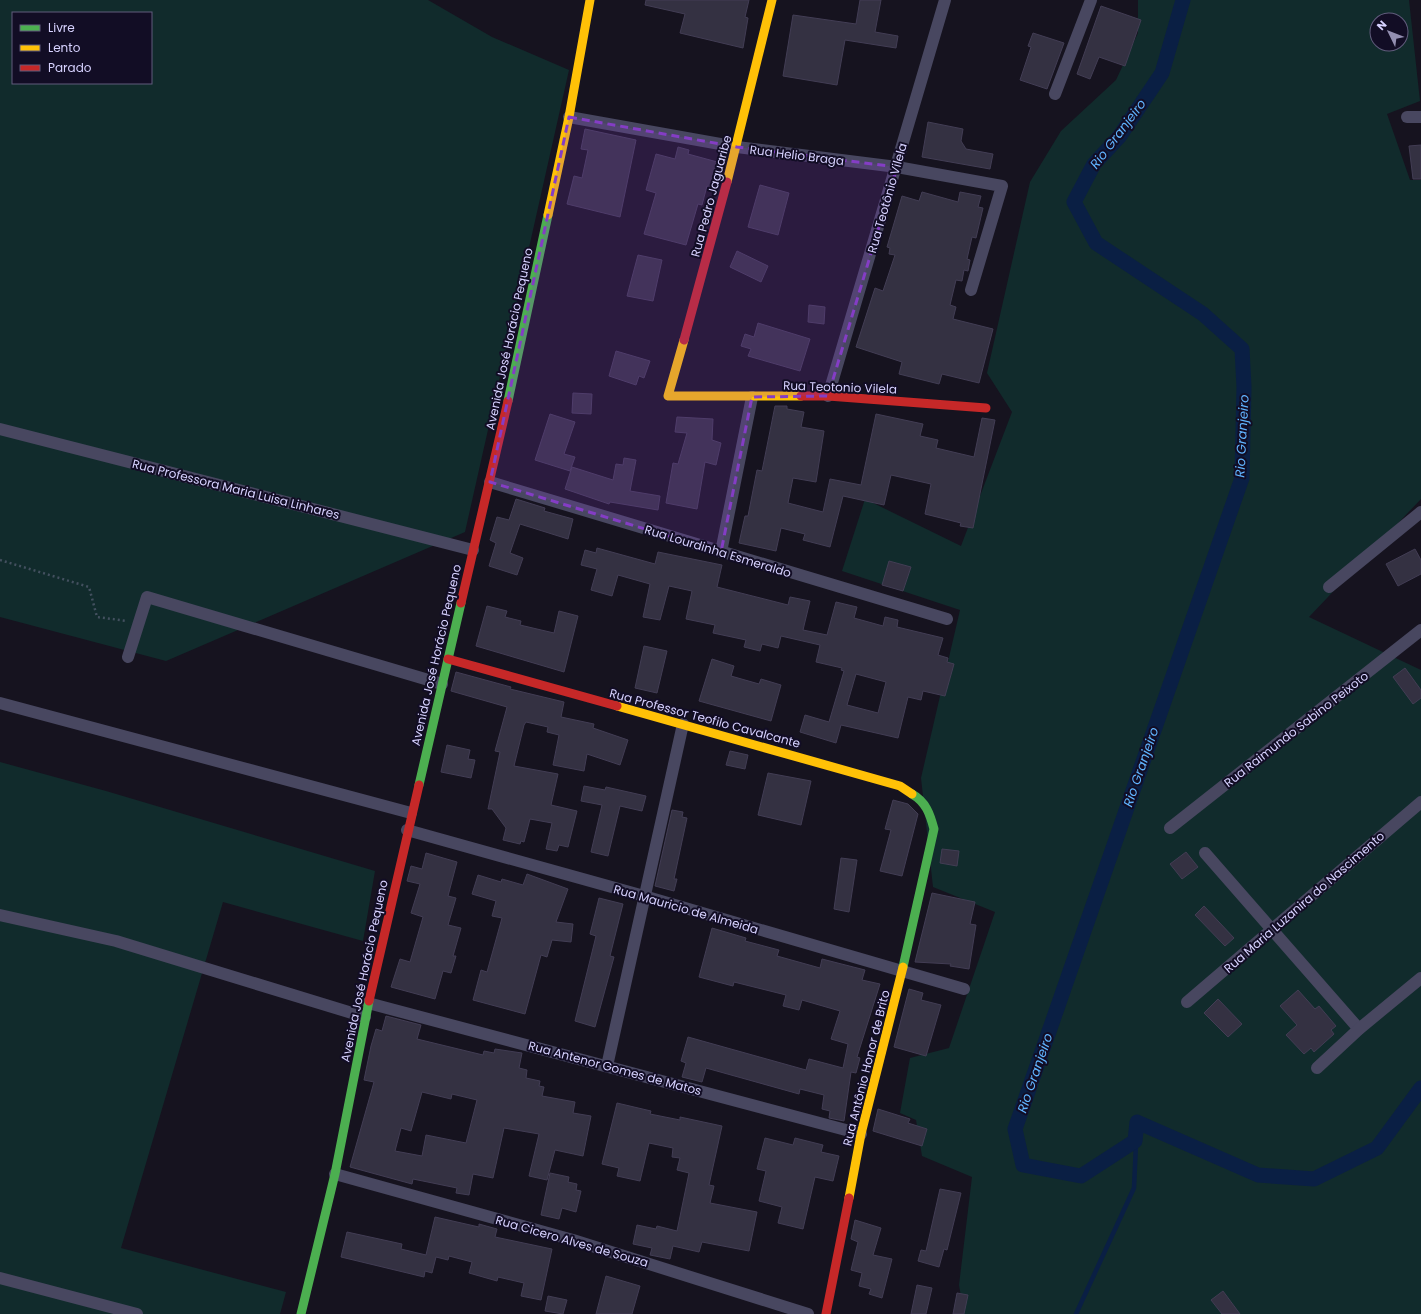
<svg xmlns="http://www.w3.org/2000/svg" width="1421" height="1314" viewBox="0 0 1421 1314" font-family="Poppins,sans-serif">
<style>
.green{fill:#112b2c;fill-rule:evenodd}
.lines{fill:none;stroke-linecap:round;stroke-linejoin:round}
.stream{stroke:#0a1f44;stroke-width:4.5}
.canal{stroke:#0a1f44;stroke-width:15}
.building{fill:#343142;stroke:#423d54;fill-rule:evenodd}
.path{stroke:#43505f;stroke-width:2.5;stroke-dasharray:2 3;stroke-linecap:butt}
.street{stroke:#484760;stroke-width:12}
.fast{stroke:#4caf50;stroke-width:9}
.slow{stroke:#ffc107;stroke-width:9}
.jam{stroke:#c62828;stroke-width:9}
.marked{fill:#843dc5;fill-opacity:0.2;stroke:#843dc5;stroke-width:3;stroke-dasharray:8 5;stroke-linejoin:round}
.labels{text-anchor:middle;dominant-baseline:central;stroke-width:4;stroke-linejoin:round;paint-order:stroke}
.street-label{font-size:12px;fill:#d7d2ff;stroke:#120d25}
.water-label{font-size:13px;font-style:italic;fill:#60b4ff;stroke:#120d25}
</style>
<rect width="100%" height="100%" fill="#16131f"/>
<!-- green -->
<g class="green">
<path d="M0,0H428L492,37L569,70L465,532L166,661L0,617ZM13,13H151V83H13Z"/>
<path d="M1138,0H1409L1420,101L1387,114L1410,180H1421V499L1309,617L1421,670V1314H964L959,1285L972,1177L922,1156L916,1120L900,1113L910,1058L949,1048L995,912L933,887L921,778L960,610L842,571L865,499L961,546L1012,412L987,373L1030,182L1061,131L1116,80L1138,33ZM1377,20H1401V44H1377Z"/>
<polygon points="0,762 106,791 375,871 363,941 223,902 121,1248 286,1292 280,1314 0,1314"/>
</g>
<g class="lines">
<!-- stream -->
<polyline class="stream" points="1076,1314 1134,1188 1137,1122"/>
<!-- canal -->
<polyline class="canal" points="1183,0 1162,73 1119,137 1094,164 1074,202 1096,243 1203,314 1242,349 1244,387 1242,478 1015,1129 1023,1165 1081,1176 1135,1141 1137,1122 1258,1175 1314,1179 1377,1148 1421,1088"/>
</g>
<!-- building -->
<g class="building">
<polygon points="646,0 749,0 745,17 748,18 743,48 680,33 685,14 645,5"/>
<polygon points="860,0 881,0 875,32 898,36 896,48 845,40 837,85 783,76 793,15 856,24"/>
<polygon points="1101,6 1141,20 1125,66 1099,57 1090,79 1077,74"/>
<polygon points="1033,33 1064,43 1047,89 1020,80 1031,47 1028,46"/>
<polygon points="928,122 963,129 961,141 966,149 993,154 990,169 922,157"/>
<polygon points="585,129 636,140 620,217 567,204 574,176 582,178 588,150 581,149"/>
<polygon points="1421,145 1421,179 1413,179 1409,146"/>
<polygon points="678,147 689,150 688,154 721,163 713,188 707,186 702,205 698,204 686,245 644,234 656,193 646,190 656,154 675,159"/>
<polygon points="760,185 789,193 778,235 748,227"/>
<polygon points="922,192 958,202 960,192 981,196 978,207 983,208 976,238 972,237 967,259 970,260 968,271 964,270 962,281 956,280 950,305 956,307 953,319 993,329 979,383 942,374 939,384 899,374 902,362 856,347 875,288 883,291 895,255 889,254 890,248 887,247 902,196 919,201"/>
<polygon points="737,251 768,266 761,282 730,267"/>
<polygon points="638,255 662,260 653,301 627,296"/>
<polygon points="809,305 825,307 824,324 808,322"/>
<polygon points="758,323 810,339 800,371 748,356 751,349 741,346 745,334 754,337"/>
<polygon points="616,351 650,361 644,378 639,376 636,385 609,376"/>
<polygon points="573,393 592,394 591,414 572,413"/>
<polygon points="775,406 787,406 787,409 804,412 801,427 824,431 816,482 793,478 788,503 823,512 830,479 861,485 876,414 923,424 920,436 938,440 936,448 974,457 982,418 995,420 973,528 960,526 961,523 925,514 931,484 891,475 884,505 843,496 830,547 803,540 805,534 781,528 776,551 739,543 745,516 748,516 757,470 762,471"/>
<polygon points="550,414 575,422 564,454 575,457 570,471 535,460"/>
<polygon points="677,417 713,419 712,440 721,443 716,465 705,462 697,509 666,503 673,463 678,464 687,433 675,432"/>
<polygon points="624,458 636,460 630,491 660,496 658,510 610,502 609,504 565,489 572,467 613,480 616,464 623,465"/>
<polygon points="516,499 545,508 544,511 573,519 568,539 520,524 510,553 523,558 517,575 489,566 496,543 490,540 497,517 509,520"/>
<path d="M597,548L655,564L658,552L722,565L717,587L788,605L790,597L810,601L803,630L827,635L836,602L857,607L854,618L883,626L885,617L898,620L897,627L943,638L938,655L948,658L947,662L954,664L945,696L923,691L921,700L908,697L898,738L841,725L836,743L800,732L805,715L829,722L844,671L841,670L842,668L816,662L820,645L781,636L778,648L762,644L760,651L744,647L746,640L713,633L715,625L686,619L692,591L669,586L660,620L643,617L650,584L618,575L612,596L591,590L597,569L581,565L585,550L596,553ZM856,674L886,682L878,713L847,705Z"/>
<polygon points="1415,549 1421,560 1421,574 1398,586 1386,564"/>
<polygon points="889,561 911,567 903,591 882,585"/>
<polygon points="487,606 507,611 505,617 521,621 520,625 554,633 559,611 578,616 564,672 476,646"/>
<polygon points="644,646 667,651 657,693 635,688"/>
<polygon points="712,659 734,666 731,676 759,684 761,679 781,685 771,721 699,701"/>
<polygon points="1405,668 1421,690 1421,698 1413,704 1393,677"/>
<polygon points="456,672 511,687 510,689 564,702 561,717 594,724 593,728 628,740 620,765 587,754 584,771 553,765 559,735 547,732 548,727 526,722 524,725 514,766 558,774 551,805 577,811 568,847 559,845 557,851 546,849 552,823 530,819 524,842 521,841 520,844 503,840 506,828 492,809 488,809 500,752 495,751 507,707 451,691"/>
<polygon points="447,745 470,750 468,759 475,760 471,778 441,772"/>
<polygon points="730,751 748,755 745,769 726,765"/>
<polygon points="768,773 811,781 801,825 758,815"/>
<polygon points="584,786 605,790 606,787 646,796 642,811 620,806 608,856 591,852 602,805 581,801"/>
<polygon points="893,800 908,804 918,814 902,876 880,871 891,830 885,829"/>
<polygon points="672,810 683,812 682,817 687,818 674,879 677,879 674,891 655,886"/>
<polygon points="942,849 959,851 957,866 940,863"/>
<polygon points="1186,852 1198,867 1182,879 1170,864"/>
<polygon points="426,853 457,862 448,896 456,898 448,925 461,928 453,956 456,956 451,973 443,971 435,999 391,987 400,959 410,962 423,917 411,913 420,884 407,881 411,866 422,869"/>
<polygon points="841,858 857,860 849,912 834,909"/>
<polygon points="527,874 568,889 556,922 573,924 571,942 552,940 547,957 541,955 525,1014 473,1000 481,970 487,972 502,918 492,916 496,901 472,894 478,875 501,882 502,879 523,885"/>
<polygon points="932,893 975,902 970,924 976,925 969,969 950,966 951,964 915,962"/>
<polygon points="599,898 623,904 610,956 614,957 595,1027 575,1021 596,936 590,934"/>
<polygon points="1204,906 1234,938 1225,946 1195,915"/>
<polygon points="712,928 746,938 745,941 779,950 777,956 820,968 822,959 865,970 862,980 880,984 857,1057 860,1058 856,1073 851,1072 844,1121 829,1118 830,1111 822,1109 824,1095 800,1089 799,1094 706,1068 702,1082 682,1077 686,1063 681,1061 688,1037 806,1070 809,1059 843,1068 848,1044 831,1039 840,1011 802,1000 799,1010 783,1006 786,995 734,982 733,986 699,977"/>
<polygon points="909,989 923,993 921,1000 941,1005 926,1056 894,1047"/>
<polygon points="1298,990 1315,1009 1319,1006 1336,1026 1331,1030 1334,1034 1314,1052 1311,1048 1304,1054 1286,1035 1297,1025 1280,1006"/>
<polygon points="1218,999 1242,1024 1228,1037 1204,1013"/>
<path d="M386,1016L421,1025L417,1039L483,1055L484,1051L494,1053L495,1049L522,1053L519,1068L527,1070L526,1078L540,1081L539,1086L544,1087L542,1096L575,1102L573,1113L591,1116L583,1156L555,1150L547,1180L529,1176L539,1134L504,1128L493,1178L473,1174L469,1195L456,1193L457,1188L413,1179L412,1184L350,1167L374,1082L364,1080L371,1046L376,1029L382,1031ZM422,1092L451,1099L452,1094L477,1100L466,1143L426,1135L422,1156L395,1151L401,1128L411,1131Z"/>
<polygon points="617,1103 651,1111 650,1114 680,1120 680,1117 722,1126 709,1185 714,1186 710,1203 757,1212 749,1251 702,1242 699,1252 673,1246 670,1259 650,1255 652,1248 633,1244 637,1225 656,1229 657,1226 677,1231 689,1173 677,1170 680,1158 672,1157 673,1148 649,1143 640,1181 617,1176 619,1168 602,1164"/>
<polygon points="878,1109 910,1119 908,1123 927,1129 922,1146 873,1131"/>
<polygon points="765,1138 793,1145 795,1138 823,1145 821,1152 839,1156 833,1181 815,1177 803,1229 778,1223 782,1207 759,1201 766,1171 757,1169"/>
<polygon points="550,1173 569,1177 568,1182 577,1184 576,1190 581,1191 576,1212 562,1208 559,1219 541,1215"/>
<polygon points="940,1189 961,1193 947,1250 944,1249 939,1267 918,1261 921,1250 926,1251"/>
<polygon points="435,1217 479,1227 479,1224 497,1229 495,1237 552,1249 541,1300 521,1296 524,1283 498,1277 497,1281 469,1273 472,1262 449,1256 448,1260 436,1257 432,1273 425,1271 424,1277 341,1257 347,1232 402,1244 401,1249 426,1255"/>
<polygon points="855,1220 881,1228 873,1255 892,1259 882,1298 869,1294 871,1289 859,1286 862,1273 851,1270 858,1242 851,1239"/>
<polygon points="606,1276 640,1286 632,1314 596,1314"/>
<polygon points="917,1285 932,1288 926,1314 911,1314"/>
<polygon points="1223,1291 1240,1314 1222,1314 1211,1300"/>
<polygon points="957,1293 968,1295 964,1314 953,1314"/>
<polygon points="548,1296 567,1300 563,1314 545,1311"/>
</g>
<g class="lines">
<!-- path -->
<polyline class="path" points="0,560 89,587 97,617 127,621"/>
<!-- street -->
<g class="street">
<polyline points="1055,94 1091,0"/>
<polyline points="569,117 737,147 897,167 1002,186 971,290"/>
<polyline points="1407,117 1421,117"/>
<polyline points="828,396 945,0"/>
<polyline points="0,429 473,550"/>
<polyline points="490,482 947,619"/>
<polyline points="721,552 752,397"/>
<polyline points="1329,587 1421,512"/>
<polyline points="128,657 147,597 442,684"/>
<polyline points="0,703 411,813"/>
<polyline points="1170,828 1421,630"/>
<polyline points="407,830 644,896 964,989"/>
<polyline points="1205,853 1359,1029"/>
<polyline points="0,915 116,941 365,1017"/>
<polyline points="1187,1002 1421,802"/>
<polyline points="368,1003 861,1134"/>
<polyline points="607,1066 683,724"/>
<polyline points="1317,1068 1359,1029 1421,978"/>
<polyline points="335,1174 573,1240 808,1314"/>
<polyline points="0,1278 137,1314"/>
</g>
<!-- fast -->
<g class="fast">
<polyline points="508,401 548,215"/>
<polyline points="419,785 461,603"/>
<path d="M903,967L934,829C930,814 926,802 912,794"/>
<polyline points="301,1314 335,1174 369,1001"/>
</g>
<!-- slow -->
<g class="slow">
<polyline points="727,182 772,0"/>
<polyline points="548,215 569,117 590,0"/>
<polyline points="684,340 668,396 801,396"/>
<polyline points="617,706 900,786 912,794"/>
<polyline points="849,1198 861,1134 903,967"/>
</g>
<!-- jam -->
<g class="jam">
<polyline points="684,340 727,182"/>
<polyline points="801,396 828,396 986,408"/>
<polyline points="461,603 508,401"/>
<polyline points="448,659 617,706"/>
<polyline points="369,1001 419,785"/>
<polyline points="826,1314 849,1198"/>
</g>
</g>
<!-- marked area -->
<path class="marked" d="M569,117L737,147L897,167L828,396L752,397L721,552L490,482Z"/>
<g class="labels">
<!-- street labels -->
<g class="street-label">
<text transform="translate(797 155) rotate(7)">Rua Helio Braga</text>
<text transform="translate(711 196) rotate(-75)">Rua Pedro Jaguaribe</text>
<text transform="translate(887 198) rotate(-74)">Rua Teotônio Vilela</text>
<text transform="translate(509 339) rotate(-78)">Avenida José Horácio Pequeno</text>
<text transform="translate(840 387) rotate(2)">Rua Teotonio Vilela</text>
<text transform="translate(236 489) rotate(14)">Rua Professora Maria Luisa Linhares</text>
<text transform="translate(718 551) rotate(17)">Rua Lourdinha Esmeraldo</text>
<text transform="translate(436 655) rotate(-77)">Avenida José Horácio Pequeno</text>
<text transform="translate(705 718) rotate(15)">Rua Professor Teofilo Cavalcante</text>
<text transform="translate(1296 729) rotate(-38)">Rua Raimundo Sabino Peixoto</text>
<text transform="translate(1304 902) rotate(-41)">Rua Maria Luzanira do Nascimento</text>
<text transform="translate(686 909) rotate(16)">Rua Mauricio de Almeida</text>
<text transform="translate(364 971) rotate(-78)">Avenida José Horácio Pequeno</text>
<text transform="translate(615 1068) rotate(15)">Rua Antenor Gomes de Matos</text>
<text transform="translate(866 1068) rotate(-76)">Rua Antônio Honor de Brito</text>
<text transform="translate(572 1241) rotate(16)">Rua Cicero Alves de Souza</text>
</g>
<!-- water labels -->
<g class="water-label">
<text transform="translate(1118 134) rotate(-53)">Rio Granjeiro</text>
<text transform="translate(1242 436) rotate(-87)">Rio Granjeiro</text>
<text transform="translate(1141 767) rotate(-71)">Rio Granjeiro</text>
<text transform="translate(1035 1073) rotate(-71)">Rio Granjeiro</text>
</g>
</g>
<!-- legend -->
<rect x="12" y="12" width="140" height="72" fill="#120d25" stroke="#615c7c"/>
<rect x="20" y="25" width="20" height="6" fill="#4caf50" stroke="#615c7c"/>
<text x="48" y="32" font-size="12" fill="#d7d2ff">Livre</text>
<rect x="20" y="45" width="20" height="6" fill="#ffc107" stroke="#615c7c"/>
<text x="48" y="52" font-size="12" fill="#d7d2ff">Lento</text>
<rect x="20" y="65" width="20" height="6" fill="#c62828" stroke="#615c7c"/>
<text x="48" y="72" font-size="12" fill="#d7d2ff">Parado</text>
<!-- north arrow -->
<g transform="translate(1389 32) rotate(313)"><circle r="19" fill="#120d25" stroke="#615c7c"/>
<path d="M0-3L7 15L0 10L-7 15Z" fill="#938fb1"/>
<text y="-6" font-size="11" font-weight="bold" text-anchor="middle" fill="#d7d2ff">N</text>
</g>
</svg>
